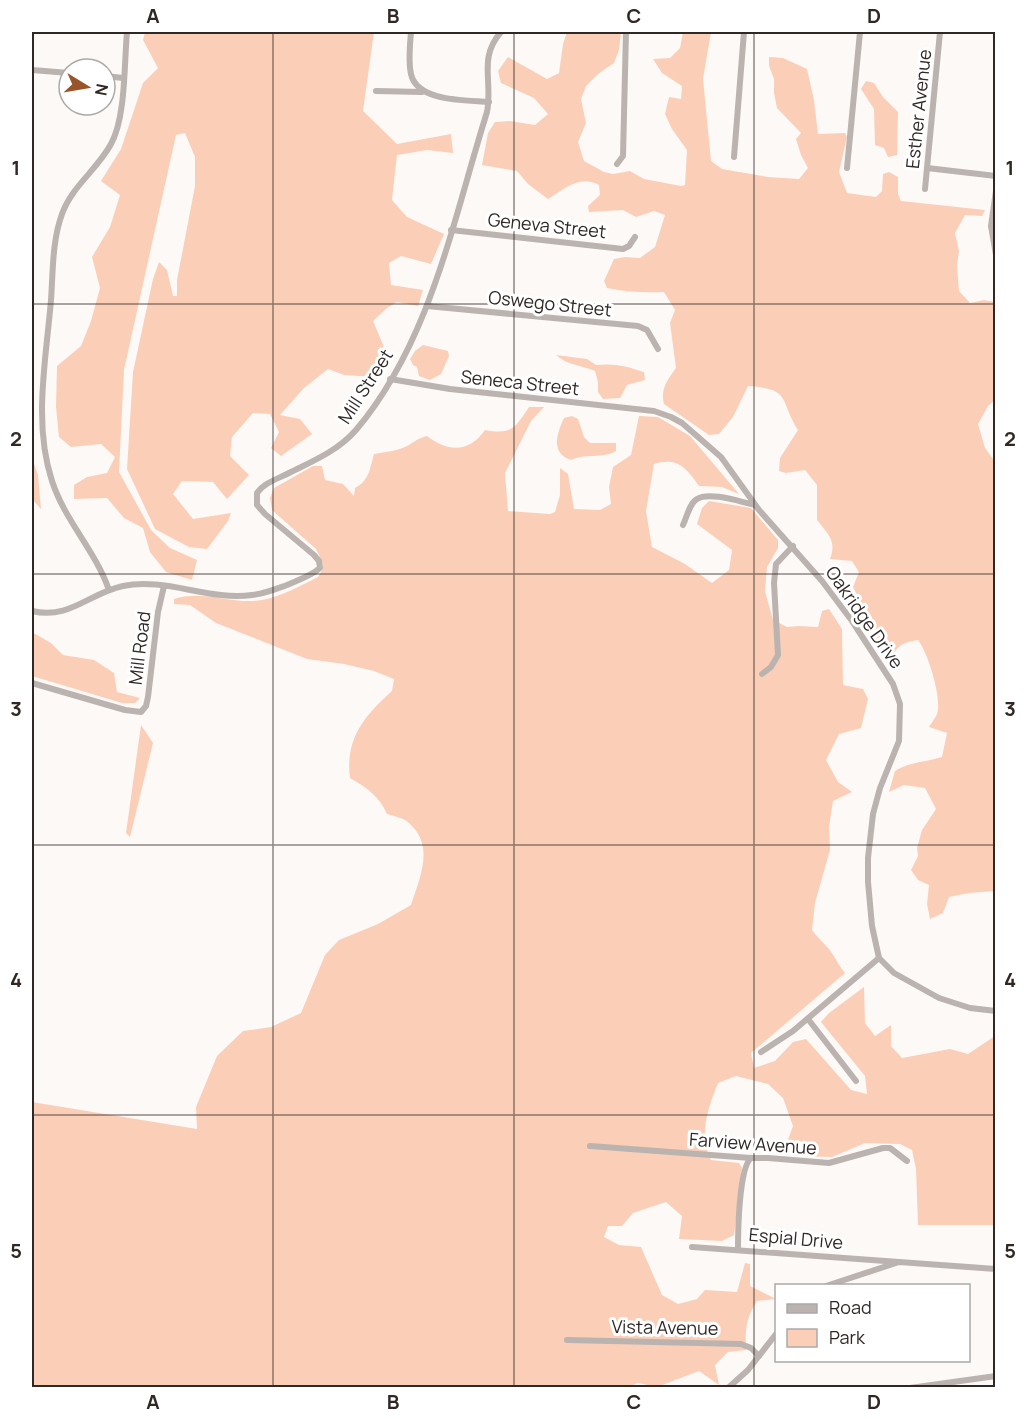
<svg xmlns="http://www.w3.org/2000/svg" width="1027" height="1419" viewBox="0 0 1027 1419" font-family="Manrope,sans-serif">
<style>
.green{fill:#fbcfb7}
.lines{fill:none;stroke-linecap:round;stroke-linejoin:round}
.minor{stroke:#bbb3af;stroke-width:6}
.grid{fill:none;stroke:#2f2825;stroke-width:1.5;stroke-opacity:0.55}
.labels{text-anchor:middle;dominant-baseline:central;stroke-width:6;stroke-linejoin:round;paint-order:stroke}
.street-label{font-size:18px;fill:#2f2825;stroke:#fff}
.neatline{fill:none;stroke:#2f2825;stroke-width:2}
.grid-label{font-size:20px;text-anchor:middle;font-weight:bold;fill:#2f2825}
</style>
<rect width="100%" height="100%" fill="#fdf9f7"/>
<!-- green -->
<g class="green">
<polygon points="145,32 374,32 363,111 397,144 451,134 453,153 427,150 397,155 392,200 407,217 444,234 431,264 401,256 389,263 391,285 423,290 418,306 397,302 387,308 373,321 384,347 374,377 344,375 328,369 304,388 280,415 300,419 312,434 281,456 271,448 279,432 270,414 253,413 232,437 230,456 249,475 227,499 213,482 182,481 173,494 193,519 231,513 228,521 207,549 189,547 155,529 127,469 133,372 153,279 159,262 167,270 173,296 177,296 177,280 195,186 195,157 185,133 176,135 124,370 119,472 151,530 170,548 197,560 192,580 166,572 150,552 143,528 124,518 107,498 74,499 74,485 87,477 107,473 115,457 101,444 71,447 59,437 56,407 57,366 81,346 91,321 100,288 92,257 110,227 120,195 101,181 121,149 143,83 158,68 143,40"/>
<path d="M567,32H621L619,50L614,63L598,74L586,86L581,99L586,123L578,142L584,161L604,172L613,174L630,171L644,179L681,186L685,185L687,150L672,129L665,114L669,97L681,99L682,86L662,73L653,59L670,58L680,48L683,32H711L703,79L711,161L722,169L768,177L799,179L808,168L801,155L796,139L801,133L777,108L774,93V79L769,66V57L783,58L807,69L814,100L818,134L845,133L847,137L839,172L847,193L876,197L882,191L883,174L889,172L898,177V194L901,201L985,210L982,216L965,215L955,233L959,251L957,266L959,291L970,303L984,300L995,302V400L988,406L978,424L985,448L996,463L995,891L969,893L949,897L943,913L930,919L927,904L929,885L918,880L911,870L918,856L917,848L922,830L936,809L925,788L904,785L889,792L895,771C909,762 926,762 942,757L947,733L929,727C932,722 938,715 938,710C940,693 928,653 918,640C900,643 897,646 890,662L859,618L861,602L853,587L859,572L852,561L830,559C837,541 828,534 817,520V485L805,470L786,473L779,471L780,458L798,430C779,400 792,389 748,386L733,417L719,434L709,435L664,404C660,389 668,379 676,368L670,323L675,310L664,292C645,293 626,292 607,288L604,281L614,259L625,257L640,258L655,247L665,215L654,211L636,217L623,210L589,212L588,206L600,195L599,185C580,174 564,189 548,199L528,184L517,171L482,165L488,133L495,122L510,121L535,125L548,114L534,98L501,83L498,71L508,57L547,79L559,73L563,44Z"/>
<polygon points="866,81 874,83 883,97 898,112 897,155 888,157 884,148 875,145 874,109 861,89"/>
<polygon points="423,345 448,351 449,356 441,374 430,380 419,376 417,367 413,365 410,359 415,351"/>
<path d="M556,355L587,359L596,365C615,363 626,366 644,372L645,380L627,385L620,398L603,399L598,392V382L595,371C581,365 567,365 556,355Z"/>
<path d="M529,407H544L531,421L505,473L508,511L550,514L555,512L560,495V468L568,474L574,509L600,510L611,504L609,487L613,467L631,455L639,416L658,417L690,436L739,494L722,487L699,486C686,468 678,457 654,464L646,511L652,547L685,564L712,583L729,570L732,550L697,524L702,508L709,501L751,508L778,540V548L767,567L765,591L773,620L787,627L798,626L818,627L822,611L829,609L842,629L843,685L863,689L868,699L861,728L839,734L826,760L838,782L852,792L833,801L829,827L830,850L815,903L812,930C817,937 823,942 828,948C835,956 838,965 845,973L751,1053L754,1068L775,1061L793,1042L806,1039L851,1090L867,1094L865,1076L821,1022L829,1013L864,987L865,1023L875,1036L891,1025V1046L902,1058L950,1049L968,1054L995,1036V1225H918L916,1169L912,1150L900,1144L865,1143L832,1157L796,1156L785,1148L793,1126L783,1098L768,1084L736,1076L718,1083C708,1108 698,1136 711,1160L739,1163L742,1168L734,1235L722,1241L679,1239L682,1216L666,1202L633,1213L622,1226H608L604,1237L619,1245L641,1247L662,1295L678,1304L697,1299L705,1290L737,1292L745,1263L750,1264V1286L776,1299L757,1301C746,1318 745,1330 746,1350L728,1352L715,1365L719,1385L699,1371L657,1387L638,1383L625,1388L32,1387V1102L197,1129L196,1107L217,1056L243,1031L271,1027L301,1013L325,955L339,940L378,924L411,905C420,877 435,846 409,823C404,818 394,816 387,814C380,797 366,787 350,778C345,739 364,716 392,691L394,679L374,671L344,664L307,659L216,623L190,605L174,604V599C202,589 233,605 262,600C280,597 302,585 318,577L323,569L322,561L316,549L272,510L270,498L274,488L313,466H322L325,480L343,484L354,496L355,488C369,481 370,468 374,454C386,452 398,451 409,445C415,441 419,438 427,436C448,452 469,453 485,430C512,435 515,428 529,407Z"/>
<path d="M572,416L578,419L584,437L590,443H616V451C602,459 586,453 571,460C550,453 557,433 564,418Z"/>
<polygon points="32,458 38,475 41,509 32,499"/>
<polygon points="32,632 51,643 63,655 94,660 114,673 117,692 140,698 135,703 122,703 32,676"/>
<polygon points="141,725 153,743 130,837 126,833"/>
</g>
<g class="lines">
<!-- minor -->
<g class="minor">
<path d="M411,32C410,45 408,61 411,74C417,102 466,100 489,102"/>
<polyline points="32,70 69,73"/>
<polyline points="105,76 123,78"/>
<polyline points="376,91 422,92"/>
<polyline points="734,157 744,32"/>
<polyline points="617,164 623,156 626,32"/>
<polyline points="847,168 860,32"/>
<polyline points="927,168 996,176"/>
<polyline points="925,189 940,32"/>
<polyline points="996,191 991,226 996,255"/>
<polyline points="451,230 623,249 629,246 635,237"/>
<polyline points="427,306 638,326 647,330 658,349"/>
<polyline points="390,379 450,389 654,411 671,417 682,423 721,457 759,510 822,581 852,621 893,684 900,704 899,741 880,788 873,814 868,858 868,882 872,926 879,958 894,973 939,998 970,1008 996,1011"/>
<path d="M683,525C687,517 689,504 697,499C709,491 741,502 755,505"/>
<path d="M109,590C95,550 65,521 52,481C33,423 46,360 51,300C53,273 52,241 62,214C72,186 97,170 111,144C126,117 124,63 127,32"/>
<path d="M32,611C70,620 89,593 123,586C165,577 209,601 252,595C264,594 276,589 287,585C298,580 311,576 320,568L319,561L314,555L265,514L257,505V493C264,483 277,479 287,474C311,462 338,451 356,430C431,341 453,220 487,112C493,81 478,58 501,32"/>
<polyline points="762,674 771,667 778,655 774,583 776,564 793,546"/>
<polyline points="32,683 125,710 141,712 146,706 148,697 158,612 164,586"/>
<polyline points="808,1019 856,1081"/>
<polyline points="761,1052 793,1031 879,958"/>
<polyline points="590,1146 751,1158 768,1158 829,1163 883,1148 890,1148 907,1161"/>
<polyline points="692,1247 899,1262"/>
<path d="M738,1249C738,1231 739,1168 751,1158"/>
<polyline points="826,1286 899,1262 996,1269"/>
<polyline points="567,1340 741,1344 751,1348 759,1356"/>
<polyline points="728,1388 748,1370 776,1334"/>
<polyline points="910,1388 996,1376"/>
</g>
</g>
<!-- grid -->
<path class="grid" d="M273,32V1388M514,32V1388M754,32V1388M32,304H996M32,574H996M32,845H996M32,1115H996"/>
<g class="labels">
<!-- street labels -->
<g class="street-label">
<text transform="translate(918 109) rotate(-84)">Esther Avenue</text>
<text transform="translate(547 225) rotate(6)">Geneva Street</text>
<text transform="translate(550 303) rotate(6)">Oswego Street</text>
<text transform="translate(520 382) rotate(6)">Seneca Street</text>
<text transform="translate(365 386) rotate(-57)">Mill Street</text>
<text transform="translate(865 617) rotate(55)">Oakridge Drive</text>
<text transform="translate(139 648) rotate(-83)">Mill Road</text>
<text transform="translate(753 1143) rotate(4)">Farview Avenue</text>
<text transform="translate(796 1238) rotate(5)">Espial Drive</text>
<text transform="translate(665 1327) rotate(1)">Vista Avenue</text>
</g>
</g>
<!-- border -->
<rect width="1027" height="1419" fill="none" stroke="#ffffff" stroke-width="66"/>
<!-- legend -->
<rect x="775" y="1284" width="195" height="78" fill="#ffffff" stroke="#aca9a8" stroke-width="1.5"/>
<rect x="787" y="1304" width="30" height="9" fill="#bbb3af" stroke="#aca9a8" stroke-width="1.5"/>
<text x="829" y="1314" font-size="18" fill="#2f2825">Road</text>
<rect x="787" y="1329" width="30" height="18" fill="#fbcfb7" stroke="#aca9a8" stroke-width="1.5"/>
<text x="829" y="1344" font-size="18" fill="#2f2825">Park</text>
<!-- north arrow -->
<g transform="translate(87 87) rotate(101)"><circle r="28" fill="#ffffff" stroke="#aca9a8" stroke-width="1.5"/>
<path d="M0-4.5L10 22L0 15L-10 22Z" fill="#995529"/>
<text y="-9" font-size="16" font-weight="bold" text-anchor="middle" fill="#2f2825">N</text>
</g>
<rect x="33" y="33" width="961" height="1353" class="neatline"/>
<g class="grid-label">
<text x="153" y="23">A</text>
<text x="393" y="23">B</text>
<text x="634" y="23">C</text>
<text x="874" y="23">D</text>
<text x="16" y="175">1</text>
<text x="1010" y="175">1</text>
<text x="16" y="446">2</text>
<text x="1010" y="446">2</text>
<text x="16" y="716">3</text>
<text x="1010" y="716">3</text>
<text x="16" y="987">4</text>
<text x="1010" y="987">4</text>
<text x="16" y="1258">5</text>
<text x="1010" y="1258">5</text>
<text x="153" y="1409">A</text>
<text x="393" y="1409">B</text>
<text x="634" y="1409">C</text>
<text x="874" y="1409">D</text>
</g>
</svg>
